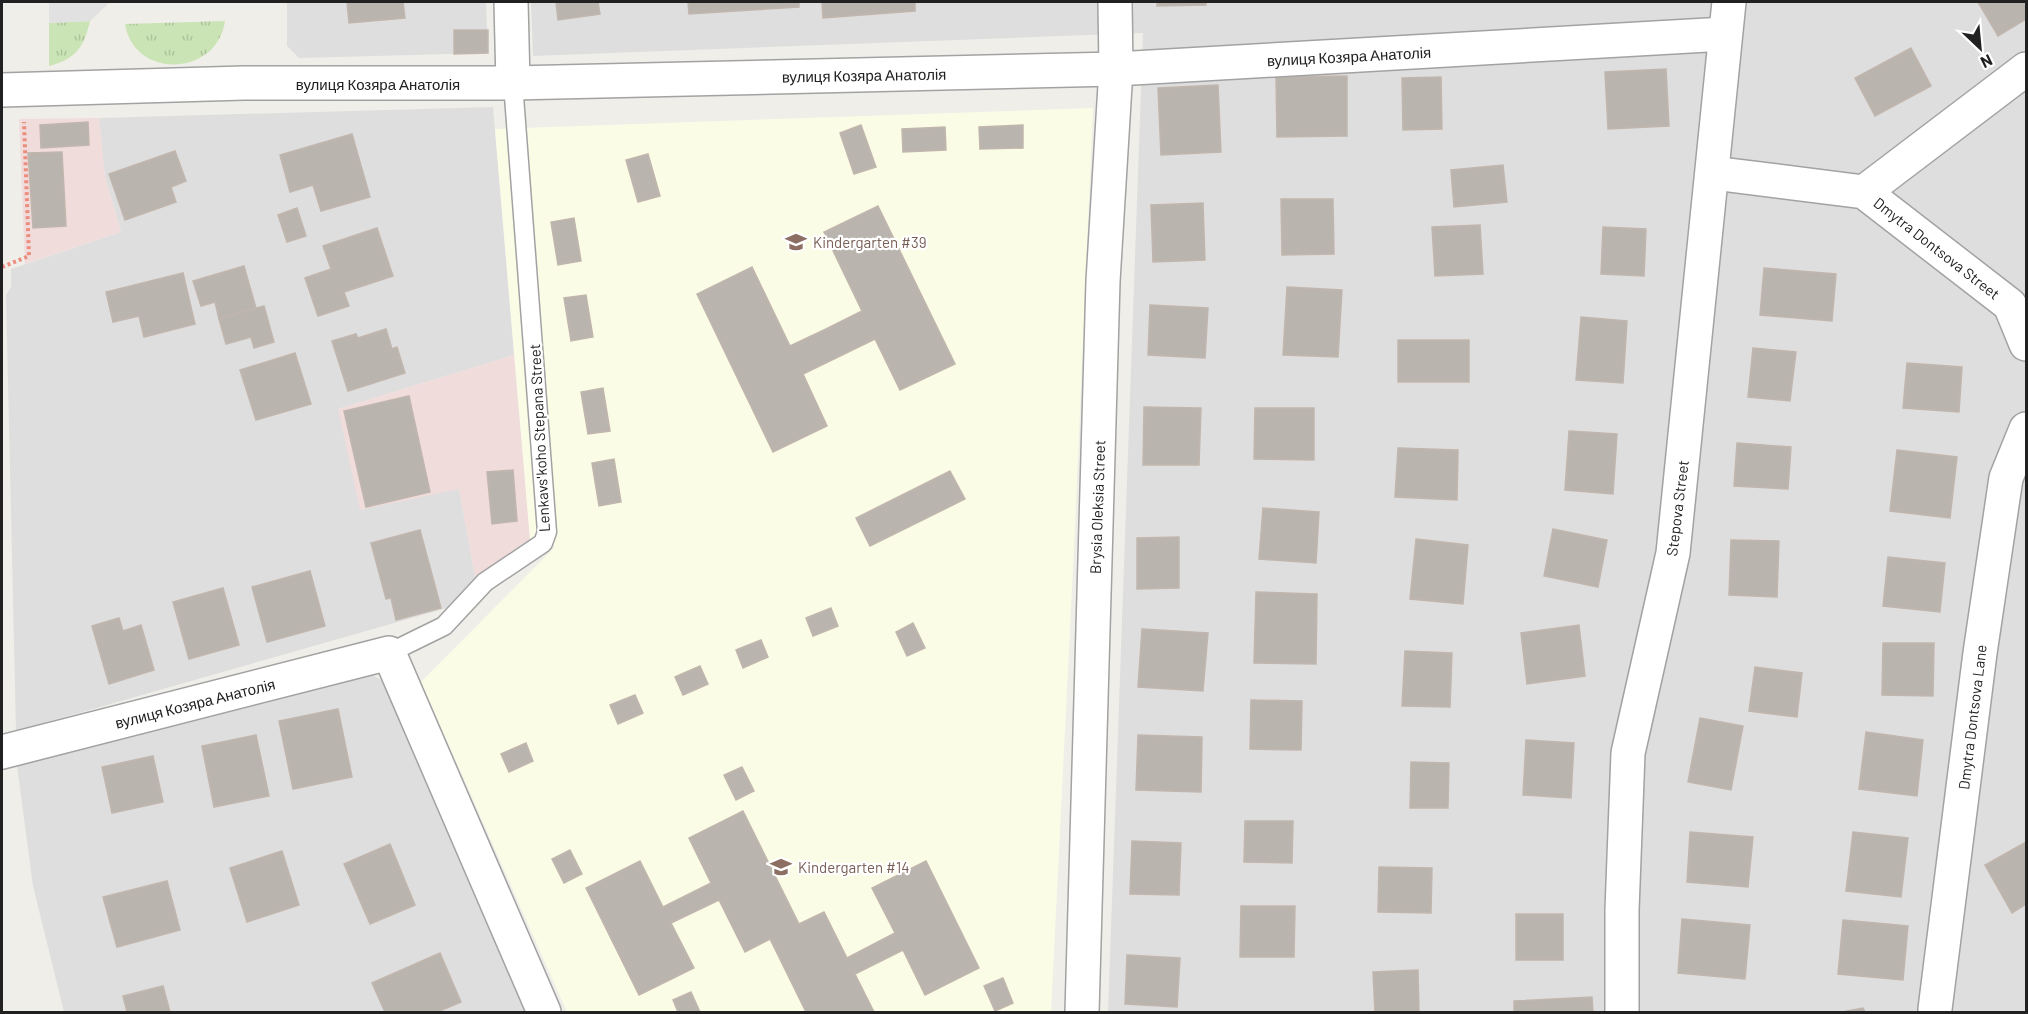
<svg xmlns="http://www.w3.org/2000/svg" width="2028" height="1014" viewBox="0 0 2028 1014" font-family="Barlow,sans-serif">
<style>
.residential{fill:#dfdede}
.commercial{fill:#efdcdb}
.education{fill:#fbfce6}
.grass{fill:url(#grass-tufts)}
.parking{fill:#e1e1e1}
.building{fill:#bab4af;stroke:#c1b6ad;stroke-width:1.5}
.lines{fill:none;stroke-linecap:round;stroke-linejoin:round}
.lane-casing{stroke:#a2a2a2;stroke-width:21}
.street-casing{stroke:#a2a2a2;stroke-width:36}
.path{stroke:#ec8e7f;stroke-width:4;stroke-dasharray:3 3;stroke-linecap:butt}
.lane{stroke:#fff;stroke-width:18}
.street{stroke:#fff;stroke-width:33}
.labels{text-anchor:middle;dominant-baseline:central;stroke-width:4.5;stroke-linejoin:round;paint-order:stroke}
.street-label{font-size:15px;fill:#212121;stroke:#fff}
.education-label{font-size:15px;fill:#785e54;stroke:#fff;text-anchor:start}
</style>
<defs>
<pattern id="grass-tufts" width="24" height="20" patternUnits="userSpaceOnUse" patternTransform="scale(1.5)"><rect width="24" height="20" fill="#cbe4b5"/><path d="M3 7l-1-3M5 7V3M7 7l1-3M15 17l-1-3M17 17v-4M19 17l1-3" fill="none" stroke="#aec39b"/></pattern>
</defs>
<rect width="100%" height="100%" fill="#f0eee9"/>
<!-- residential -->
<g class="residential">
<polygon points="287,2 486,2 488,53 299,58 287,46"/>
<polygon points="531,2 2026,2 2026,1012 1108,1012 1143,33 533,56"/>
<polygon points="493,107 514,355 338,409 459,488 475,577 447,608 16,731 6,295 11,287 11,269 121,232 105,177 99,118"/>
<polygon points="373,675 387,684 529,1012 64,1012 33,886 17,766"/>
</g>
<!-- commercial -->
<g class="commercial">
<polygon points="99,118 105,177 121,232 25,264 19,119"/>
<polygon points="514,355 530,539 475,577 459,489 360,510 338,409"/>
</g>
<!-- education -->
<polygon class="education" points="1093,108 1075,527 1051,1012 567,1012 421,682 555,547 530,539 495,129"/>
<!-- grass -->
<g class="grass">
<path d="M90,21C84,47 76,59 49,66V23Z"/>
<path d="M225,21C217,77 134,80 125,24Z"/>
</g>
<!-- parking -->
<polygon class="parking" points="49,2 110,2 90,21 49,23"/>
<!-- building -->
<g class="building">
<polygon points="347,2 403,2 405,18 349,23"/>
<polygon points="556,2 598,2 600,14 558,20"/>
<polygon points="688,2 799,2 799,7 689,14"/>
<polygon points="822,2 915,2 915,11 823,18"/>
<polygon points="1157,2 1206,2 1206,5 1157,6"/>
<polygon points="1978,2 2026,2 2026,19 1998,36"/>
<polygon points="454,30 488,30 488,53 454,54"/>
<polygon points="1911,48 1931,86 1875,116 1855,78"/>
<polygon points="1666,69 1669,126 1608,129 1605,72"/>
<polygon points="1347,76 1347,136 1277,137 1276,77"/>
<polygon points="1441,77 1442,129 1403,130 1402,78"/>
<polygon points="1218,85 1221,152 1161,155 1158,88"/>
<polygon points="88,122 89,145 41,148 40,125"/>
<polygon points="861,125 876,167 854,174 840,133"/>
<polygon points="1023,125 1023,148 980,149 979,127"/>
<polygon points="945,127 946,150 903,152 902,129"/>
<polygon points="352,134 370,197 321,211 313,185 290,192 280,155"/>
<polygon points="175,151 186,181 171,187 176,202 125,220 109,174"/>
<polygon points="62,152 66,226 33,228 28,153"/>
<polygon points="648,154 660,196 638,202 626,160"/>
<polygon points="1503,165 1507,202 1454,207 1451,170"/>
<polygon points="1281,199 1333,199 1334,254 1282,255"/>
<polygon points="1203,203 1205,260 1153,262 1151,205"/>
<polygon points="878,206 955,364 900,390 875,339 803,374 827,426 773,452 697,294 752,267 790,346 826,329 862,311 824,232"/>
<polygon points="297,208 306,236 287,242 278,215"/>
<polygon points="574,218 581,261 558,265 551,222"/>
<polygon points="1480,225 1483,274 1435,276 1432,227"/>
<polygon points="1603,227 1646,229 1644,276 1601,274"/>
<polygon points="377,228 393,276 344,292 349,306 318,316 305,278 331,269 323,246"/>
<polygon points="244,266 256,308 219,319 215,302 201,306 193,281"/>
<polygon points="1764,268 1836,274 1832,321 1760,315"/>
<polygon points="183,273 195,324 144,337 139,316 113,322 106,292"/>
<polygon points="1287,287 1342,290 1338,357 1283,355"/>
<polygon points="586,295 593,337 571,341 564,298"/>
<polygon points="1150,305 1208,308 1205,358 1148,355"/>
<polygon points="264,306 274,342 254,348 251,337 226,344 219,319"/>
<polygon points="1581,317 1627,321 1623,383 1576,380"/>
<polygon points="386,329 392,349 397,347 405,373 348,391 332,341 356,334 358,338"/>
<rect x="1398" y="340" width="71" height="42"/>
<polygon points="1753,348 1796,352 1790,401 1748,397"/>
<polygon points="295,353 311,404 256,420 240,370"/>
<polygon points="1907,363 1962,367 1959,412 1903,408"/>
<polygon points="603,388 610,431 588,434 581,392"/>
<polygon points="409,396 430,492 366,507 344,411"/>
<polygon points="1144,407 1201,408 1199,465 1143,465"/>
<polygon points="1255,408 1314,408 1314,460 1254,459"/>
<polygon points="1569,431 1617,434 1613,494 1565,490"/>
<polygon points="1737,443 1791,447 1788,489 1734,486"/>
<polygon points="1398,448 1458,450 1457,500 1395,497"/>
<polygon points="1897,450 1957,457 1950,518 1890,511"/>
<polygon points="614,459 621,502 599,506 592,463"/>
<polygon points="513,470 517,521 492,524 487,472"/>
<polygon points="950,471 965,499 870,546 856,518"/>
<polygon points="1263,508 1319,512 1316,563 1259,559"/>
<polygon points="1553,529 1607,540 1598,587 1544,576"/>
<polygon points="420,530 441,608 396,620 391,598 386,599 371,543"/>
<polygon points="1179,537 1179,588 1137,589 1137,538"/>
<polygon points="1416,539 1468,545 1463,604 1410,599"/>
<polygon points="1731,540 1779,541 1777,597 1729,595"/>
<polygon points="1888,557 1945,563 1940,612 1883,606"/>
<polygon points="310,571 325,626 267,642 252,587"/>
<polygon points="223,588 239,645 189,659 173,602"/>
<polygon points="1256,592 1317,594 1316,664 1254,663"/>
<polygon points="831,608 838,626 813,636 806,618"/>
<polygon points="119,618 123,631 141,625 154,670 109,684 92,626"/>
<polygon points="913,623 925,648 907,656 896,632"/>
<polygon points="1579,625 1585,676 1527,684 1521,633"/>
<polygon points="1142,629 1208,633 1203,691 1138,687"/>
<polygon points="761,640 768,657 743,668 736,650"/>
<polygon points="1883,643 1934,643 1933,696 1882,695"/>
<polygon points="1405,651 1452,653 1450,707 1402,706"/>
<polygon points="700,666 708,684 683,695 675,677"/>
<polygon points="1755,667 1802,673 1797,717 1749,711"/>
<polygon points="635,695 643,713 618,724 610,705"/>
<polygon points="1251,700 1302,701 1301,750 1250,749"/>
<polygon points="338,709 352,777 293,789 279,721"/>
<polygon points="1700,718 1743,726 1731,790 1688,782"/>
<polygon points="1866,732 1923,740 1917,796 1859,789"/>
<polygon points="256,735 269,796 214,807 202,746"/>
<polygon points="1138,735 1202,737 1201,792 1136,790"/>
<polygon points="1526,740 1574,743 1571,798 1523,795"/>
<polygon points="526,743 533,761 509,772 501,754"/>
<polygon points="153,756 163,802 112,813 102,767"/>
<polygon points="1411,762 1449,763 1448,808 1410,808"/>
<polygon points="742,767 754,791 736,800 724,775"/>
<polygon points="743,811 799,924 824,912 847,958 895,933 872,888 926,861 979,968 925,995 903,950 855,974 874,1012 806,1012 770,939 745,952 719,900 671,923 694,968 639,995 586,888 640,861 663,907 711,883 689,838"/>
<polygon points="1245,821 1293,821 1292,863 1244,862"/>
<polygon points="1690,832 1753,837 1748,887 1687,882"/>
<polygon points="1853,832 1908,838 1901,897 1846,891"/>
<polygon points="1132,841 1181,843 1179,895 1130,894"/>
<polygon points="2026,842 2026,904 2012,913 1985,865"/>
<polygon points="390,844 415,905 370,924 344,864"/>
<polygon points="570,850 582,874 564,883 552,859"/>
<polygon points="282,851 299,905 247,922 230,868"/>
<polygon points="1379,867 1432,868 1431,913 1378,912"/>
<polygon points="167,881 180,930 117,947 103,897"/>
<polygon points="1241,906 1295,906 1294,957 1240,957"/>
<rect x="1516" y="914" width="47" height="46"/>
<polygon points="1682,919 1750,925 1745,979 1678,973"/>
<polygon points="1843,920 1908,926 1903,980 1838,974"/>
<polygon points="440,953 461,1002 437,1012 385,1012 372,983"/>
<polygon points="1127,955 1180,958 1177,1007 1125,1004"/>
<polygon points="1418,970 1419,1012 1375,1012 1373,972"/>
<polygon points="1003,978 1013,1003 995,1011 984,986"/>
<polygon points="163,986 170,1012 127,1012 123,996"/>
<polygon points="691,992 700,1012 678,1012 673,1000"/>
<polygon points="1592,997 1593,1012 1514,1012 1514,1001"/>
<polygon points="1863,1008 1865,1012 1842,1012"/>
</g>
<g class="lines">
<defs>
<polyline id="lane" points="389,653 444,626 485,582 543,543 547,532 513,83"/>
<g id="street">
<polyline points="511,2 513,83"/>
<polyline points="2,90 244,83 513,83 1116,69 1725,34"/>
<polyline points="1713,173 1864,192 2010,305 2026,344"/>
<polyline points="1864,192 2026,69"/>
<polyline points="2,752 389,653 544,1012"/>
<polyline points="1935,1009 1980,653 2006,478 2026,429"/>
<polyline points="1082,1012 1103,281 1116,69 1115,2"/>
<polyline points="1622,1012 1622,910 1628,753 1673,553 1729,2"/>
</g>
</defs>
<!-- lane casing -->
<use href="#lane" class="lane-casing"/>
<!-- street casing -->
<use href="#street" class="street-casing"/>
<!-- path -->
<polyline class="path" points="2,267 29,256 24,122"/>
<!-- lane -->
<use href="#lane" class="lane"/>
<!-- street -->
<use href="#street" class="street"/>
</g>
<!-- icons -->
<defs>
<symbol id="school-bare" viewBox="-9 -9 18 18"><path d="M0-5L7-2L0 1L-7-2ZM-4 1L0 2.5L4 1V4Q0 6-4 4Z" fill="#8d6e63" stroke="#fff" stroke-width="2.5" paint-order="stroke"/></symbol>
</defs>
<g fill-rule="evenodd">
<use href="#school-bare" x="781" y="227" width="30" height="30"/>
<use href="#school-bare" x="766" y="852" width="30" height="30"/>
</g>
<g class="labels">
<!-- street labels -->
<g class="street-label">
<text transform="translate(1349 56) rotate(-3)">вулиця Козяра Анатолія</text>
<text transform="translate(864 75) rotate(-1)">вулиця Козяра Анатолія</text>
<text x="378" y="84">вулиця Козяра Анатолія</text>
<text transform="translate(1937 248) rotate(38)">Dmytra Dontsova Street</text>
<text transform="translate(539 438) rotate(-93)">Lenkavsʹkoho Stepana Street</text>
<text transform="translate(1097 507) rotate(-88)">Brysia Oleksia Street</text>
<text transform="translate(1677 508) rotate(-83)">Stepova Street</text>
<text transform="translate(195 703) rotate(-14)">вулиця Козяра Анатолія</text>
<text transform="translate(1972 717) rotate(-83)">Dmytra Dontsova Lane</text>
</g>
<!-- education labels -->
<g class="education-label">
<text x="813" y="242">Kindergarten #39</text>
<text x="798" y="867">Kindergarten #14</text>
</g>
</g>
<!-- border -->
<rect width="2028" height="1014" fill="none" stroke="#212121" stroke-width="6"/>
<!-- north arrow -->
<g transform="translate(1980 48) rotate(154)" stroke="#ffffff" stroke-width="4.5" paint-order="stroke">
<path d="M0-4.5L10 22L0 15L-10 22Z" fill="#212121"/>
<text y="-9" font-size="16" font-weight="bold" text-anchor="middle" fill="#212121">N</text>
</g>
</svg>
